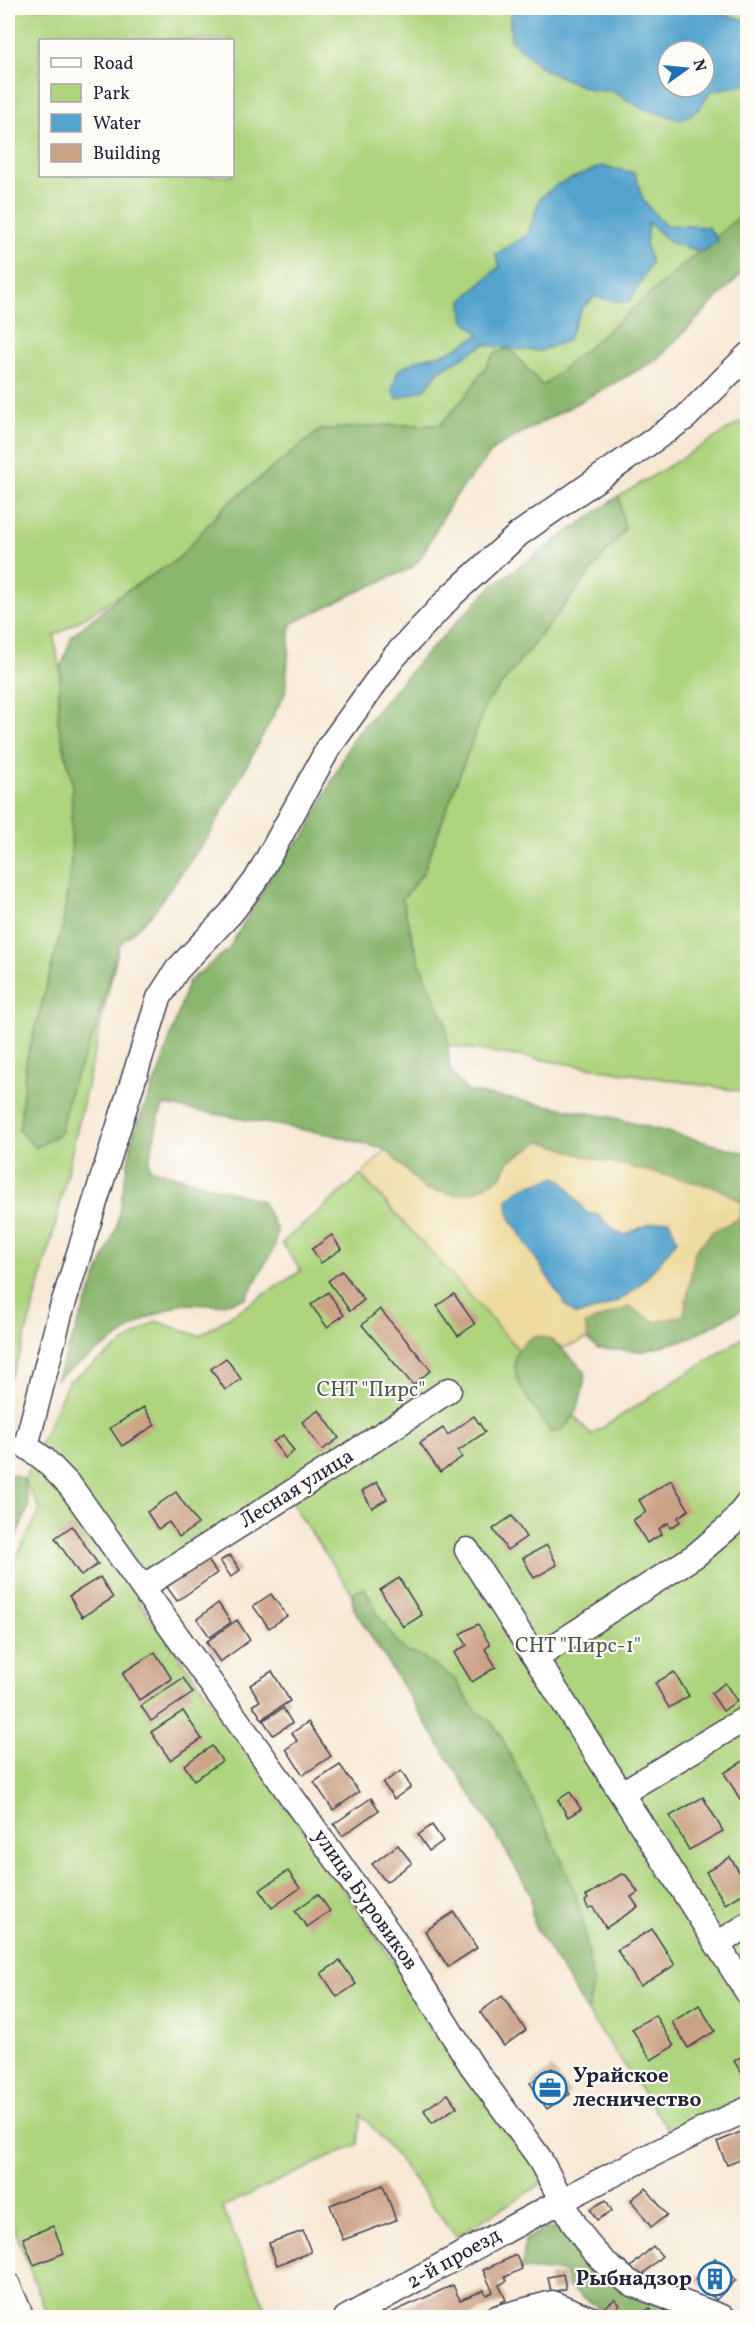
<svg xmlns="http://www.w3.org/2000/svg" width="755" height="2325" viewBox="0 0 755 2325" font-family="Vollkorn,serif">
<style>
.green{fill:#aed47e;stroke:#687b5c;stroke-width:1.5;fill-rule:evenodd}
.forest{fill:#8ab66d;stroke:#566c54;stroke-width:1.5}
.sand{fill:#eeda9e;stroke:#887e6c;stroke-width:1.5;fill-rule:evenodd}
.water{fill:#53a3cd;stroke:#3a6284;stroke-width:1.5;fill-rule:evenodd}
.building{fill:#cca287}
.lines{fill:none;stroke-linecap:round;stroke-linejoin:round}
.minor-casing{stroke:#424052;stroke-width:27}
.minor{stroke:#fff;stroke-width:24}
.labels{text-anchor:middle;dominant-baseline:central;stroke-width:4.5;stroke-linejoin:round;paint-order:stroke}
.park-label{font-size:21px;fill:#4c574f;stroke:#fdfcf7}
.street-label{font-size:21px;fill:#22223b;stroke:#fdfcf7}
.poi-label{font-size:21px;font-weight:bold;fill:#22223b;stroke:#fdfcf7;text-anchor:start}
</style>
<rect width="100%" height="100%" fill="#fdfcf7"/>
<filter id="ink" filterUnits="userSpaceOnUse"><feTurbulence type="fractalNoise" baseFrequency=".0167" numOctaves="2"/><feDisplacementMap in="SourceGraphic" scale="12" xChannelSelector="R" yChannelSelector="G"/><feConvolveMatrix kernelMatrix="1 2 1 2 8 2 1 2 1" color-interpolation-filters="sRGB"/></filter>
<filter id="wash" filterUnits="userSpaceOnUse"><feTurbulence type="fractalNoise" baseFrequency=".008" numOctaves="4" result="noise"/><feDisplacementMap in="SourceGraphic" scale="24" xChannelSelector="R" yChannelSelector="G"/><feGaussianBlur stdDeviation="1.35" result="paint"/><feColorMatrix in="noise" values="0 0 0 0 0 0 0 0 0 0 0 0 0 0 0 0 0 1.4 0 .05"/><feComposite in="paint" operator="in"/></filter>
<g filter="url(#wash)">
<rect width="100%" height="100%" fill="#f7e8d4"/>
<!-- green -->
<g class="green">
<path d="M8,8H510L511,41L545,70L591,90L612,91L644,109L698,110L711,91L747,84V222L543,386L465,397L440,425H391L320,430L223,508L178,559L54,636L60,670L58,722L72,781L71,863L63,925L26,1062L19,1131L60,1133L71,1087L94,1034L119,945L56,1222L22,1349L8,1383ZM40,40H232V176H40ZM540,198L643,200L664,225L707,227L671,243L648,222L646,246L651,263L595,297L582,308L567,341L510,349L485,344L439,371L415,361L449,352L480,335L463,318L462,301L500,266L496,254L528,235Z"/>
<polygon points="695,8 747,8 747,20"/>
<polygon points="747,418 747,1092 448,1045 446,1024 418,959 402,900 423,873 486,704 625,529 610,502"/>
<polygon points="361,1175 519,1350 591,1435 747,1335 747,2095 670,2132 588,2013 533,1923 531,1895 501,1842 354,1609 351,1592 290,1501 137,1599 262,1769 464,2065 547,2180 456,2237 393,2152 361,2114 358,2144 222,2207 267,2311 255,2317 48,2317 8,2212 8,1574 40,1510 24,1480 68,1382 156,1321 199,1336 301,1271 282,1243"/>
</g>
<!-- forest -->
<g class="forest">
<polygon points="747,210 747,268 657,360 496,447 452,501 420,559 412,568 355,593 291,624 285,694 211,832 152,914 119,945 94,1034 71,1087 60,1133 36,1148 19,1131 26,1062 63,925 71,863 72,781 58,722 60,670 72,636 125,592 178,559 223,508 320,430 391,425 440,425 465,397 495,353 510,349 543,386"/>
<polygon points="619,496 625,529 486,704 423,873 402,900 418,959 446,1024 450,1070 467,1091 610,1117 747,1153 747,1307 687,1339 644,1351 598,1349 588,1339 585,1324 629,1307 656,1322 690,1274 695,1251 714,1230 739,1219 584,1156 541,1141 509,1161 501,1177 476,1191 457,1195 425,1189 386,1150 333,1135 164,1105 159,1116 149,1162 151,1169 262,1201 277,1230 275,1246 246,1298 219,1305 182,1304 147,1318 56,1379 116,1229 133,1134 161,1067 188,982 228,950 284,854 305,836 352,740 420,660 493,585"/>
<path d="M537,1335L551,1339L585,1371C584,1388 579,1416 564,1428C561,1431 555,1431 551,1433C533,1405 487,1356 537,1335Z"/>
<polygon points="13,1474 24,1480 29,1506 8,1556 8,1476"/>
<polygon points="365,1588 381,1620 397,1642 407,1652 421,1656 455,1679 469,1702 479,1713 491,1722 500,1734 558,1852 575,1893 583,1921 593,1983 588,2013 533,1923 531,1895 501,1842 354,1609 352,1593"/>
<polygon points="545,2228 561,2230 603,2275 670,2308 652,2317 613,2317 568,2287 565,2272 522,2269 525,2240"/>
</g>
<!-- sand -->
<path class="sand" d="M541,1141L584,1156L718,1188L742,1202L739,1219L714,1230L695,1251L684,1315L656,1322L629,1307L585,1324L588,1339L563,1348C546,1335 532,1329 519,1350L361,1175L386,1150L425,1189L457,1195L476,1191L501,1177L509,1161ZM563,1181L586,1213L597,1215L619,1234L626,1235L649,1224L565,1304L510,1218L507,1199Z"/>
<!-- water -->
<g class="water">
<path d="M510,8H695L747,20V84L711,91L698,110L681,120L644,109L612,91L591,90L545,70L511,41ZM668,51H704V87H668Z"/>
<polygon points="602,166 635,173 643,200 664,225 708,227 718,241 702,252 671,243 648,222 646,246 651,263 629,303 595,297 582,308 567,341 540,351 510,349 485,344 439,371 425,389 397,399 392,391 398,370 415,361 449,352 480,335 463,318 462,301 500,266 495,254 528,235 540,198 558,184"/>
<path d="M556,1177L563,1181L586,1213L597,1215L619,1234L625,1235L649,1224L669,1220L677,1240C644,1281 631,1305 575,1315L565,1304L510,1218L507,1199L524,1187Z"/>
</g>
<g id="blocks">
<!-- building -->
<g class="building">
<polygon points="332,1235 341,1249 321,1263 312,1249"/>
<polygon points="342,1271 364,1300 350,1311 328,1281"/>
<polygon points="328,1292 344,1315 327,1327 311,1305"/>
<polygon points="454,1294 475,1324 458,1336 437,1306"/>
<polygon points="380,1309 431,1370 413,1385 362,1325"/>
<polygon points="226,1358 241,1379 225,1390 211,1369"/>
<polygon points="144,1407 155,1425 122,1446 110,1428"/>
<polygon points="319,1410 339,1438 322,1450 302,1422"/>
<polygon points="474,1416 485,1432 458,1451 462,1457 440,1472 420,1443 443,1428 448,1435"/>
<polygon points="283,1435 294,1451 285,1458 273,1442"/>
<polygon points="671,1480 689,1510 678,1517 680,1522 670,1528 668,1523 659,1529 662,1534 647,1543 633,1520 646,1512 639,1500"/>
<polygon points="377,1482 387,1499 372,1508 362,1491"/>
<polygon points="176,1492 198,1524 179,1537 169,1522 158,1529 147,1512"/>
<polygon points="512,1516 526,1537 507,1550 493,1529"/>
<polygon points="72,1526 98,1564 81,1576 55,1538"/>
<polygon points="547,1545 557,1565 534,1578 523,1558"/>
<polygon points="230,1555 240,1570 231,1577 220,1561"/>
<polygon points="207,1559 217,1573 177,1601 167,1587"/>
<polygon points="100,1577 113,1598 82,1617 69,1596"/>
<polygon points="399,1578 422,1615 403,1627 380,1590"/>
<polygon points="271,1594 287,1616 269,1628 253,1606"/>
<polygon points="218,1603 231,1622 210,1637 197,1619"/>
<polygon points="237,1620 250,1640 220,1662 206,1642"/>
<polygon points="478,1624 490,1645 485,1649 496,1667 472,1682 454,1653 467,1645 460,1634"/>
<polygon points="155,1652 172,1679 139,1700 122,1673"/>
<polygon points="272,1671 290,1701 262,1719 253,1705 260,1701 250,1685"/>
<polygon points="674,1672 689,1696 669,1708 655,1683"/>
<polygon points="183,1678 193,1693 151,1721 141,1706"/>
<polygon points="725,1683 737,1701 723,1711 711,1693"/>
<polygon points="283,1708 292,1723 273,1735 263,1720"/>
<polygon points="183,1711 202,1739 170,1760 151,1732"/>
<polygon points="308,1722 331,1756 303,1775 286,1749 297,1741 292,1733"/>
<polygon points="212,1746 222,1761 194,1780 184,1765"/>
<polygon points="748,1758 748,1795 740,1799 724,1773"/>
<polygon points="340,1765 359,1792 333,1810 314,1782"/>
<polygon points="401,1771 411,1787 394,1799 383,1783"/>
<polygon points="570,1792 581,1809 568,1817 558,1800"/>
<polygon points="703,1797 723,1831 689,1850 670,1816"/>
<polygon points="371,1798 379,1810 342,1836 334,1824"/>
<polygon points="432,1825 443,1841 429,1851 418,1835"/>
<polygon points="398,1845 412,1863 386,1882 372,1864"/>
<polygon points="730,1857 748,1886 748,1891 725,1904 706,1872"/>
<polygon points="288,1871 300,1888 272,1908 260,1890"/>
<polygon points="621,1874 626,1875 638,1892 631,1897 638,1907 606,1928 593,1907 588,1908 585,1901 588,1899 586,1896"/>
<polygon points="318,1894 330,1911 307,1927 295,1911"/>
<polygon points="454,1912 477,1948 448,1967 425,1931"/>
<polygon points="652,1929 675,1965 640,1986 617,1950"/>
<polygon points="340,1961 356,1984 337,1997 321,1973"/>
<polygon points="502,1996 526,2030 504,2046 480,2012"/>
<polygon points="699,2005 715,2031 688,2048 672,2022"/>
<polygon points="655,2015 674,2046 651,2060 632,2029"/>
<polygon points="748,2053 748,2083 734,2061"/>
<polygon points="552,2068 570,2094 547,2109 530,2083"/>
<polygon points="448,2094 457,2107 432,2123 424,2110"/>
<polygon points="748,2129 748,2157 727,2165 717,2142"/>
<polygon points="383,2185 396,2220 343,2240 330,2205"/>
<polygon points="646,2188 667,2215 651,2227 631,2200"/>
<polygon points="606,2200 612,2211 597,2220 590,2209"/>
<polygon points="53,2226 64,2253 34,2265 23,2238"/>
<polygon points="303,2231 311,2252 277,2265 269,2243"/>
<polygon points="653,2246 662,2256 640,2277 630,2268"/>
<polygon points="516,2255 522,2269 505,2277 507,2281 499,2285 506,2300 466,2318 450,2318 447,2310 435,2316 433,2311 419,2318 385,2318 384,2316 453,2285 460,2300 484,2290 486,2295 493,2292 483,2270"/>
<polygon points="715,2258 736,2280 716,2300 695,2279"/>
<polygon points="563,2274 566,2289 551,2292 548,2277"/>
<polygon points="615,2299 620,2305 605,2318 598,2318 593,2311 597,2307 600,2311"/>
<polygon points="650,2308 654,2317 670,2308 675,2318 642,2318 640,2314"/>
</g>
</g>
</g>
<g filter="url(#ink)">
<use href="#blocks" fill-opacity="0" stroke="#424052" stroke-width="1.5"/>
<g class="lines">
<defs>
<g id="minor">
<polyline points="26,1446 60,1314 159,998 177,970 231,913 256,880 329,747 394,657 452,595 519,534 685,418 748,355"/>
<polyline points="26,1446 44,1459 71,1487 393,1939 472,2066 538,2156 575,2225 590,2247 607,2265 630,2283 724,2318"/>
<polyline points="467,1550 748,1993"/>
<path d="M143,1587C245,1521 349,1458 449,1390"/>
<polyline points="536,1658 696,1555 731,1525 748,1503"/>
<polyline points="622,1793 748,1717"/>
<polyline points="717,1944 748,1925"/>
<polyline points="8,2285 22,2318"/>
<path d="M346,2318C478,2245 610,2172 748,2109"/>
<polyline points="496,2318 552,2303 589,2318"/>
</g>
</defs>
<!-- minor casing -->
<use href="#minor" class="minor-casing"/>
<!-- minor -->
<use href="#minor" class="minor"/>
</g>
</g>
<!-- icons -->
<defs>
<symbol id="office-ring" viewBox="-11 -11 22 22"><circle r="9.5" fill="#fdfcf7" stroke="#1f6fb2" stroke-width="1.5"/><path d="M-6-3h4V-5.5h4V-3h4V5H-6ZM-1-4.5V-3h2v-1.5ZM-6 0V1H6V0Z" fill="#1f6fb2"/></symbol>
<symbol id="building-ring" viewBox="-11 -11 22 22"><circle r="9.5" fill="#fdfcf7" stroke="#1f6fb2" stroke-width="1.5"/><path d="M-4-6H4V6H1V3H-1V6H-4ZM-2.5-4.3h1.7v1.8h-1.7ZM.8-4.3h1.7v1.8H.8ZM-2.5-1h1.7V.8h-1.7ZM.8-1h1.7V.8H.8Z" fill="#1f6fb2"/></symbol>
</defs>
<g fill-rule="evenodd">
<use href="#office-ring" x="531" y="2069" width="38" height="38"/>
<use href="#building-ring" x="696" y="2260" width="38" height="38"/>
</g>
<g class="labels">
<!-- park labels -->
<g class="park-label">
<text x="371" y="1390">СНТ "Пирс"</text>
<text x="578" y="1646">СНТ "Пирс-1"</text>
</g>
<!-- street labels -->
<g class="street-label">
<text transform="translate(297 1489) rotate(-32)">Лесная улица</text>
<text transform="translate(365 1900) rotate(55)">улица Буровиков</text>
<text transform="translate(454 2259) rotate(-29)">2-й проезд</text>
</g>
<!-- poi labels -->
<g class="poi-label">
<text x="573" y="2076">Урайское<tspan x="573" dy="24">лесничество</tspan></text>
<text x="692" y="2279" text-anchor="end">Рыбнадзор</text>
</g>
</g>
<!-- margin -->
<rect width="755" height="2325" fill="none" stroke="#fdfcf7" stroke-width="30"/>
<!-- legend -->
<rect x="39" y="39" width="195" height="138" fill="#fdfcf7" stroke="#a5a5ac" stroke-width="1.5"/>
<rect x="51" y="58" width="30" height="9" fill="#ffffff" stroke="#a5a5ac" stroke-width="1.5"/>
<text x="93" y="69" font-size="18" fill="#22223b">Road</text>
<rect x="51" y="84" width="30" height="18" fill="#aed47e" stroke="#a5a5ac" stroke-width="1.5"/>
<text x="93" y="99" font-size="18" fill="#22223b">Park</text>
<rect x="51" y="114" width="30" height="18" fill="#53a3cd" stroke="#a5a5ac" stroke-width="1.5"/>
<text x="93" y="129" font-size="18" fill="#22223b">Water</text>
<rect x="51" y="144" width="30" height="18" fill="#cca287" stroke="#a5a5ac" stroke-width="1.5"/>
<text x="93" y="159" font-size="18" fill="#22223b">Building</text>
<!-- north arrow -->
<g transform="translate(686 69) rotate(75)"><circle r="28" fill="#fdfcf7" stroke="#a5a5ac" stroke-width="1.5"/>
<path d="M0-4.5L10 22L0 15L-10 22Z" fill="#1f6fb2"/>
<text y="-9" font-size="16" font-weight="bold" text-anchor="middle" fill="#22223b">N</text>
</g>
</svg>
